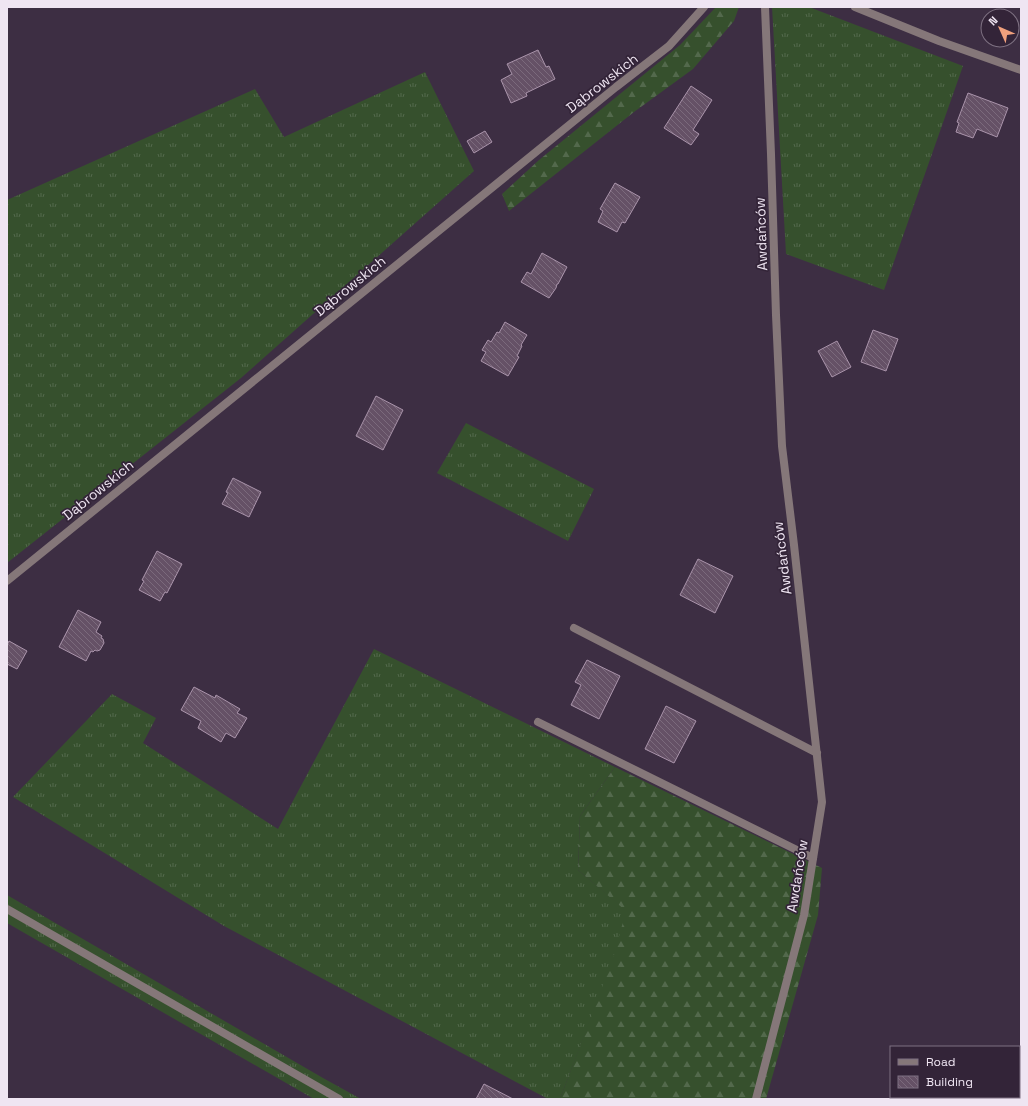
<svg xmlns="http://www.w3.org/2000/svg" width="1028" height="1106" viewBox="0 0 1028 1106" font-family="'Space Grotesk',sans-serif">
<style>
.grass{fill:url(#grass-tufts)}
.forest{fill:url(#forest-firs)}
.building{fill:url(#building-back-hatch);stroke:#aa94ab}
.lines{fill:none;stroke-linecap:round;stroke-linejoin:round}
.lane{stroke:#857779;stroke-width:8}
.street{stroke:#857779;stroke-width:8}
.labels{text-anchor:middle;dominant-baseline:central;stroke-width:3.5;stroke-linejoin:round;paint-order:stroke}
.street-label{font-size:14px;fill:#efe5f2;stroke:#332438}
</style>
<defs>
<pattern id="grass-tufts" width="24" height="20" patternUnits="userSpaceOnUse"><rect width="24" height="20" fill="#36502d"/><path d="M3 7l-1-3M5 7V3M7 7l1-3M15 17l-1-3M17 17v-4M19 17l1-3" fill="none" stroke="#53694c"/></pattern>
<pattern id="forest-firs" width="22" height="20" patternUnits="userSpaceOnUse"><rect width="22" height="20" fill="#36502d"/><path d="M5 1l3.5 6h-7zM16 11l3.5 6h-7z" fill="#53694c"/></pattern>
<pattern id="building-back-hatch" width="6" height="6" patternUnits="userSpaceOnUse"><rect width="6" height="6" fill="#655166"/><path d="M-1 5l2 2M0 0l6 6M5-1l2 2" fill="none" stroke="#7b6a7c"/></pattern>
</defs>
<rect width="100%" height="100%" fill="#3d2e43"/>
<!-- grass -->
<g class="grass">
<polygon points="772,7 809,7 963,66 884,290 786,254"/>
<polygon points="425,72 474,171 241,378 7,563 7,200 255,89 284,137"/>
<polygon points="466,423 594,489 568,541 437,473"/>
<polygon points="374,649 615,767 580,816 578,870 627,911 615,955 560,1099 548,1099 224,926 13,797 112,694 156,718 143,743 278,829"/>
<polygon points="7,895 323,1078 361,1099 314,1099 7,923"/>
</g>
<!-- forest -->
<g class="forest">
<polygon points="716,7 739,7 734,21 693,69 634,112 509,211 502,194 539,160 680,45"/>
<polygon points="615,767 822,868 818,915 766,1099 560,1099 614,955 626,911 578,870 580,816"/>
</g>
<!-- building -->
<g class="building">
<polygon points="538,50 546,67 549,66 555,79 526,93 527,96 511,103 501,80 512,74 507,64"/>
<polygon points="691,86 712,100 693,130 699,134 691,145 664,128"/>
<polygon points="968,93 1008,108 997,137 977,129 973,138 956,132 959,123 957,122"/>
<polygon points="485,131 492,142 474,153 467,141"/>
<polygon points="615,183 640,197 625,223 622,222 617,232 598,222 603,211 600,209"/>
<polygon points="542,253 567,267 558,284 557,284 556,288 549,298 521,282 527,272 531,274"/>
<polygon points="505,322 527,335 521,345 522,346 517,356 519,357 508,376 481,361 486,352 482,350 488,340 491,342 497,332 499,333"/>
<polygon points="873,330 898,339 886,371 861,362"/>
<polygon points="837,341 851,367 832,377 818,351"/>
<polygon points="376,396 403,410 383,450 356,436"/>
<polygon points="233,478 261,492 249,517 222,504 228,493 226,492"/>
<polygon points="157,551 182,564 167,593 165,592 160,601 139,590 144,581 142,580"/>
<polygon points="698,559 733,576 715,613 680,595"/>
<polygon points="78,610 101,622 96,632 102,636 101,638 103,639 104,643 100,650 97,651 95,650 93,652 91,651 86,661 59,647"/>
<polygon points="9,641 27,651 17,669 7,664 7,645"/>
<polygon points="587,660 620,676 599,719 571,705 581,685 575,682"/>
<polygon points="194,687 215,698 216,695 240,709 237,713 247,718 235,738 226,733 221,742 198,728 201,721 181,710"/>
<polygon points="666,706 696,721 674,763 645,749"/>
<polygon points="484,1084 513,1099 476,1099"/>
</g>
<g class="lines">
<!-- lane -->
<g class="lane">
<polyline points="574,628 817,753"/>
<polyline points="538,722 813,858"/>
<polyline points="7,909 339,1099"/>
</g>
<!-- street -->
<g class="street">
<polyline points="855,7 939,41 1021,70"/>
<polyline points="7,581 616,87 669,46 704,7"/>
<polyline points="756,1099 804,915 822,802 794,545 782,446 776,315 771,154 765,7"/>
</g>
</g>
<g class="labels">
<!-- street labels -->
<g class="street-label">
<text transform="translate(602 83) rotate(-38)">Dąbrowskich</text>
<text transform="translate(761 234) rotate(-92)">Awdańców</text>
<text transform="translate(350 286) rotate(-39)">Dąbrowskich</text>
<text transform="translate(98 490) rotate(-39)">Dąbrowskich</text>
<text transform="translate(782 558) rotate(-97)">Awdańców</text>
<text transform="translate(797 876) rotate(-81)">Awdańców</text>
</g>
</g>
<!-- border -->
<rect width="1028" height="1106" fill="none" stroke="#efe5f2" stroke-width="16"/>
<!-- legend -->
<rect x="890" y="1046" width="130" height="52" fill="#332438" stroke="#7e7182"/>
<rect x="898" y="1059" width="20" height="6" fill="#857779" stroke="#7e7182"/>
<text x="926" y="1066" font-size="12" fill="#efe5f2">Road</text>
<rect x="898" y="1076" width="20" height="12" fill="url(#building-back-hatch)" stroke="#7e7182"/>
<text x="926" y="1086" font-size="12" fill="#efe5f2">Building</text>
<!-- north arrow -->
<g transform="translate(1000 28) rotate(315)"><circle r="19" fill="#332438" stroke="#7e7182"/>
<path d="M0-3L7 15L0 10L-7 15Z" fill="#f1a17d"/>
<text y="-6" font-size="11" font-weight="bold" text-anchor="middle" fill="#efe5f2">N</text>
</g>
</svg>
